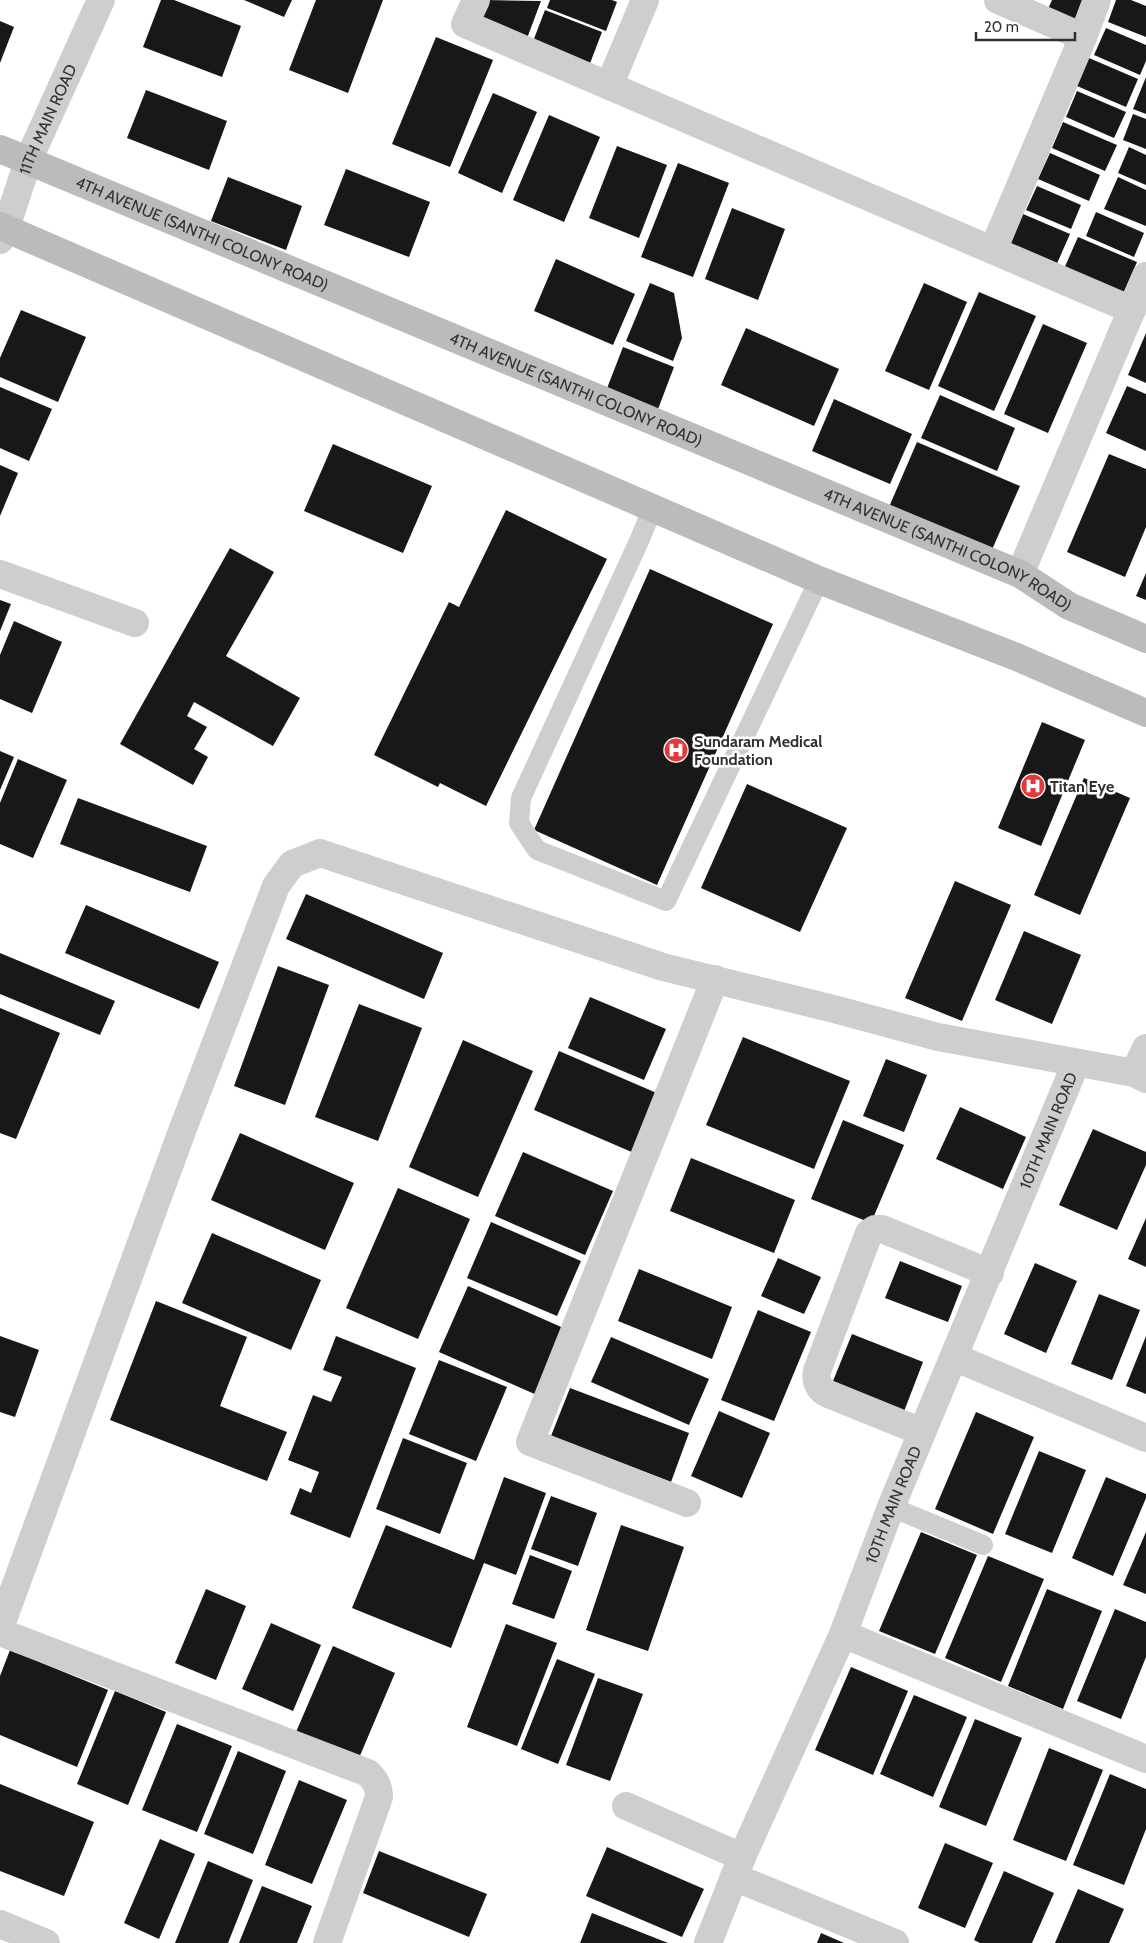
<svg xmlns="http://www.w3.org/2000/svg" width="1146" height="1943" viewBox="0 0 1146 1943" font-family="Cabin,sans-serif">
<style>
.building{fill:#181818}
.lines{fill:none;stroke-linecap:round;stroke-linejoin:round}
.lane{stroke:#cecece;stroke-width:20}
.street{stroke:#cecece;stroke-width:28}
.secondary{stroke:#bbb;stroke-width:28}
.labels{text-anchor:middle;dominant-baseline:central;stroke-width:5;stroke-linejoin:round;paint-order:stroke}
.street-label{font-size:16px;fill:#313131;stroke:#fff}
.poi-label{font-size:16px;font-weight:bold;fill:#313131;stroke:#fff;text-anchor:start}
</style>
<rect width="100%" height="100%" fill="#fff"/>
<!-- building -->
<g class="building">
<polygon points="161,0 174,0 241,26 222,77 143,47"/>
<polygon points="244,0 292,0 284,17"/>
<polygon points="316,0 383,0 348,93 289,70"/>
<polygon points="486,0 541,1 526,41 477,22"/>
<polygon points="550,0 612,0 617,2 606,31 547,8"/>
<polygon points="1052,0 1082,0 1075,19 1048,9"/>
<polygon points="1116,0 1131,0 1146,6 1146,37 1108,22"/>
<polygon points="545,10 602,32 589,66 532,44"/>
<polygon points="0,21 14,27 0,63"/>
<polygon points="1106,28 1146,45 1146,61 1140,75 1094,55"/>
<polygon points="436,37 493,60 450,167 392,144"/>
<polygon points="1089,58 1138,79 1126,107 1077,86"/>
<polygon points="1146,77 1146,114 1133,109"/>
<polygon points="146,90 227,121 209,170 127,138"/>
<polygon points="1077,91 1126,112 1114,138 1066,117"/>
<polygon points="493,93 537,112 502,193 458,173"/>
<polygon points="1133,114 1146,119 1146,149 1123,140"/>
<polygon points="549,115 600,137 564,222 513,200"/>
<polygon points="1063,122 1117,145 1105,171 1052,148"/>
<polygon points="617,146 667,165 639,238 589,218"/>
<polygon points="1129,147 1146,155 1146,185 1118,173"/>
<polygon points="1050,153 1100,175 1089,201 1038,179"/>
<polygon points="678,163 729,183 693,277 641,257"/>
<polygon points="346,169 430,202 409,257 324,225"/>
<polygon points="228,177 302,206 286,250 211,221"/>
<polygon points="1118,177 1146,190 1146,226 1104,209"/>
<polygon points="1037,186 1081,205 1071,229 1026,210"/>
<polygon points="732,208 785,229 758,300 705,279"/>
<polygon points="1096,212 1144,233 1134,257 1086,236"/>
<polygon points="1023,214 1070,234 1055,268 1009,248"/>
<polygon points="1078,237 1137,262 1122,296 1063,271"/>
<polygon points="556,259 635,294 613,345 534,311"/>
<polygon points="650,283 674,293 682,338 673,361 626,341"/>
<polygon points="924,283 967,302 929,390 885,371"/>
<polygon points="979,292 1036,316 994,411 938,386"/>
<polygon points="21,310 86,337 58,402 0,377 0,358"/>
<polygon points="1043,324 1087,343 1048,433 1004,414"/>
<polygon points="746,328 839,369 814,426 721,385"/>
<polygon points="1146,333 1146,383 1128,375"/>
<polygon points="623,347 674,367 655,417 604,396"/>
<polygon points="1127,386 1146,394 1146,451 1106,433"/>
<polygon points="0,387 52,409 29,461 0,448"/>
<polygon points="940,395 1015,428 997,471 921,438"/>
<polygon points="834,399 912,434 890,484 812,451"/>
<polygon points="917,442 1020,486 991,552 889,507"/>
<polygon points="333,444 432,486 403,553 304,511"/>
<polygon points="1109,454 1146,469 1146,527 1125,577 1067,552"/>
<polygon points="0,465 18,473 0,516"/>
<polygon points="506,510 607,559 486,806 440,783 438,787 374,755 449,602 459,607"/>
<polygon points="230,548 274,572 226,656 300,698 273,746 194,702 187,716 207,727 194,749 208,757 193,785 120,744"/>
<polygon points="650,569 773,624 657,885 534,830"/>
<polygon points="1146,573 1146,600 1136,596"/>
<polygon points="0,600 11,604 0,631"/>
<polygon points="14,621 62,642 32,713 0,699 0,655"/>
<polygon points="1042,722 1085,740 1041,846 998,828"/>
<polygon points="0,751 14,757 0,790"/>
<polygon points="18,759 67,780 33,858 0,844 0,803"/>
<polygon points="1084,778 1130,798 1080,915 1034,895"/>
<polygon points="747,784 847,828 800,932 701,888"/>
<polygon points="78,798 207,846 190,892 60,844"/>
<polygon points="955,881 1011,905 962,1021 905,998"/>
<polygon points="306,894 443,953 424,999 286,939"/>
<polygon points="86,905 219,962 199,1009 65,953"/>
<polygon points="1024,931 1081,955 1052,1024 995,1000"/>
<polygon points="0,953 115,1001 100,1035 0,994"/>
<polygon points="278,966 329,985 285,1105 234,1086"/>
<polygon points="590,997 666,1029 644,1080 568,1048"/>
<polygon points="359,1004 422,1028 378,1141 315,1117"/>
<polygon points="0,1008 60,1033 16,1139 0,1133"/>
<polygon points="743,1037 850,1081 814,1169 706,1125"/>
<polygon points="463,1040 533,1071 478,1197 409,1167"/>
<polygon points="559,1051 659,1094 634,1153 534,1110"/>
<polygon points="886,1059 927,1075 904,1132 863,1116"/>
<polygon points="960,1107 1026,1137 1003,1189 936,1159"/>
<polygon points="843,1120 904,1145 871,1223 811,1199"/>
<polygon points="1093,1129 1146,1152 1146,1165 1117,1230 1059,1205"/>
<polygon points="240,1133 354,1183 325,1250 211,1200"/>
<polygon points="523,1152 613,1191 585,1255 495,1216"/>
<polygon points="691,1158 795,1200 774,1253 670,1211"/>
<polygon points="398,1188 470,1219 418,1339 346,1308"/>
<polygon points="1146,1218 1146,1267 1128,1259"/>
<polygon points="491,1222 581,1261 557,1316 467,1278"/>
<polygon points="212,1233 321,1280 291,1350 182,1303"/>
<polygon points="778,1258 821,1277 804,1314 761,1296"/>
<polygon points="900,1261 962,1286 948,1322 885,1298"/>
<polygon points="1035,1263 1077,1281 1046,1353 1004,1334"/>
<polygon points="639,1269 732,1307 712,1359 618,1321"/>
<polygon points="468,1286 568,1330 539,1396 439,1352"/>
<polygon points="1099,1294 1140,1310 1112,1380 1071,1364"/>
<polygon points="156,1301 247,1337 220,1406 287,1432 267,1481 110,1420"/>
<polygon points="758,1310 811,1332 774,1421 721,1400"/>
<polygon points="852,1334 923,1362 903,1414 831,1386"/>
<polygon points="0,1336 39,1350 15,1417 0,1412"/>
<polygon points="336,1336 416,1368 350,1538 290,1514 300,1488 311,1493 319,1472 288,1460 313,1395 331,1402 342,1377 323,1370"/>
<polygon points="1146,1336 1146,1394 1126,1386"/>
<polygon points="611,1337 709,1379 689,1425 591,1382"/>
<polygon points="439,1360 507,1387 476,1461 409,1434"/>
<polygon points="570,1388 689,1433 671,1482 551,1436"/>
<polygon points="719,1411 770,1433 742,1498 691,1476"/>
<polygon points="976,1412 1034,1437 993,1534 935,1509"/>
<polygon points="403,1438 467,1463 440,1534 376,1509"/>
<polygon points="1039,1451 1086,1470 1052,1553 1005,1534"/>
<polygon points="504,1477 546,1493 516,1575 484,1563 451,1648 352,1608 386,1525 474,1560"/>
<polygon points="1106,1477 1146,1494 1146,1498 1113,1576 1072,1558"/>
<polygon points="551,1496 597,1513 578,1566 531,1549"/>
<polygon points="621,1525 684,1547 648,1651 586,1630"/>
<polygon points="921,1532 977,1555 935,1654 879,1631"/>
<polygon points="1146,1532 1146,1594 1123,1585"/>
<polygon points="530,1555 572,1571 554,1619 512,1604"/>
<polygon points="988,1556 1044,1579 1001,1682 945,1658"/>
<polygon points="206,1589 246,1606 216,1680 175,1663"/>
<polygon points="1047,1589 1102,1611 1063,1709 1008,1686"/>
<polygon points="1115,1609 1146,1622 1146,1657 1121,1719 1077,1701"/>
<polygon points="271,1623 321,1645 293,1711 242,1689"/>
<polygon points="506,1624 557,1643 517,1746 467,1727"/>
<polygon points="333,1646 395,1673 359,1758 296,1732"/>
<polygon points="10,1650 108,1690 77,1767 0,1735 0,1676"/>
<polygon points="557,1659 595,1674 558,1764 521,1749"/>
<polygon points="851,1667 908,1691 873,1775 815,1750"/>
<polygon points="598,1678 643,1694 610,1781 566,1765"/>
<polygon points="115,1691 166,1712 128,1805 77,1784"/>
<polygon points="914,1695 967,1717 933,1797 880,1774"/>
<polygon points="975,1719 1022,1738 986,1826 939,1807"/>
<polygon points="177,1724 232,1746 197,1832 142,1810"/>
<polygon points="1049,1748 1103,1770 1066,1861 1013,1840"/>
<polygon points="238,1751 286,1771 253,1854 204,1834"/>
<polygon points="1110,1774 1146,1789 1146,1829 1124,1885 1073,1865"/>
<polygon points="299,1780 347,1800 312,1884 265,1865"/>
<polygon points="0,1784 94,1822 64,1896 0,1871"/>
<polygon points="160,1839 195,1854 159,1939 124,1923"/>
<polygon points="945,1843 993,1863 965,1928 918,1908"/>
<polygon points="607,1847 704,1889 682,1937 586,1896"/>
<polygon points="379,1851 487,1894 469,1937 363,1893"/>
<polygon points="208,1861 253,1880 228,1943 175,1943"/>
<polygon points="1004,1871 1054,1893 1032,1943 980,1943 974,1940"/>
<polygon points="262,1886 312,1906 297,1943 239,1943"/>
<polygon points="1078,1889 1124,1909 1109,1943 1055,1943"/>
<polygon points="592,1913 668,1943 580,1943"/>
<polygon points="821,1933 844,1943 817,1943"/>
</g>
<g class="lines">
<!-- lane -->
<g class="lane">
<polyline points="652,509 640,539 521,798 519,823 537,850 666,901 819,580"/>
<polyline points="891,1507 983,1545"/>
</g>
<!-- street -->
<g class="street">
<polyline points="476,0 465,24 1132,310"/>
<polyline points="998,0 1083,37"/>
<polyline points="609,86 645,0"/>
<path id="s1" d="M0,240L6,228L28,161L101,0"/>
<polyline points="993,250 1083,37 1097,0"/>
<polyline points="0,574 135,623"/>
<polyline points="1020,574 1146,276"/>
<polyline points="1134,1073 1146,1048"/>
<polyline points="954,1357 1146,1438"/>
<path d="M922,1432L826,1393C818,1388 815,1380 817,1371L869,1233L875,1229H882L990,1273"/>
<polyline points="687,1503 530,1442 715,979"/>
<polyline points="0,1628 182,1131 276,886 292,864 320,853 663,967 830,1008 938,1037 1134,1073 1146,1079"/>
<path d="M0,1632L368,1773C375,1780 379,1786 379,1797L327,1943"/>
<polyline points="843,1634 1146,1759"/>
<polyline points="626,1806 742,1857"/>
<polyline points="734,1877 895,1943"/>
<polyline points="0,1924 46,1943"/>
<path id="s2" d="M708,1943L742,1857L843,1634L891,1507L1076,1063"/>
</g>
<!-- secondary -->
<g class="secondary">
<path id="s3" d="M0,149L1020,574L1069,606L1146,639"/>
<polyline points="0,226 819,580 1019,658 1146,713"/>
</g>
</g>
<!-- icons -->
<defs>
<symbol id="hospital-disc" viewBox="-11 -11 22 22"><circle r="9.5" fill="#e23a39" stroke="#fff"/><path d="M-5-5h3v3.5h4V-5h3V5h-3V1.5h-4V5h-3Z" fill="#fff"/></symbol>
</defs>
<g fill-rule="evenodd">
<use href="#hospital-disc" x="662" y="736" width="28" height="28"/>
<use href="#hospital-disc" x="1019" y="772" width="28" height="28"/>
</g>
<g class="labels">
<!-- street labels -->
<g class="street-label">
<text stroke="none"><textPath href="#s1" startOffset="130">11TH MAIN ROAD</textPath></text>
<text stroke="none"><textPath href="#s3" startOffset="219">4TH AVENUE (SANTHI COLONY ROAD)</textPath></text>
<text stroke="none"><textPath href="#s3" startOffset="624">4TH AVENUE (SANTHI COLONY ROAD)</textPath></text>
<text stroke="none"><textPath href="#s3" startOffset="1029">4TH AVENUE (SANTHI COLONY ROAD)</textPath></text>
<text stroke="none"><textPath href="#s2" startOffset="881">10TH MAIN ROAD</textPath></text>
<text stroke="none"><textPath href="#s2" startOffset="476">10TH MAIN ROAD</textPath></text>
</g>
<!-- poi labels -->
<g class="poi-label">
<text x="694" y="741">Sundaram Medical<tspan x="694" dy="18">Foundation</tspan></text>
<text x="1050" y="786">Titan Eye</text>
</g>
</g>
<!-- scale -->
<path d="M976 32v8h99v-8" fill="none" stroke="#313131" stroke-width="2.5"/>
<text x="984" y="32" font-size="15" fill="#313131" stroke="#ffffff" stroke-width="4" paint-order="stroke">20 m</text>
</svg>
